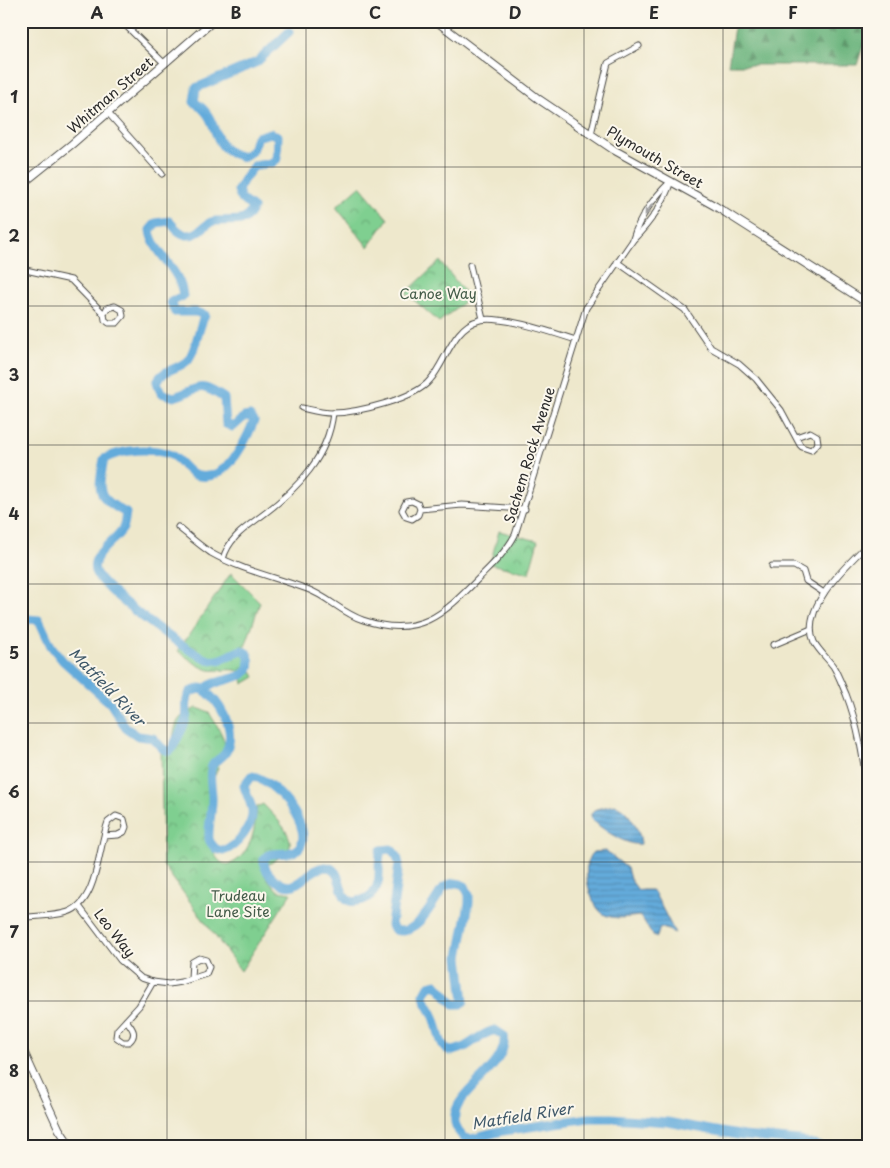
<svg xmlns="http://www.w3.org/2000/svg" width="890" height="1168" viewBox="0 0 890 1168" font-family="'Playpen Sans',sans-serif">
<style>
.forest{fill:url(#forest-firs);stroke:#496e52}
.park{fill:url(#park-crowns);stroke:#557d5e}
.water{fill:url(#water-rules);stroke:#486b83}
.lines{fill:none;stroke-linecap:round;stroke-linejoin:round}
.river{stroke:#64abdb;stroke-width:9}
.street-casing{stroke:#484743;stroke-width:7}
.secondary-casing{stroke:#484743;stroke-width:9}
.street{stroke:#fff;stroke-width:5}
.secondary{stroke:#fff;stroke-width:7}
.oneway{fill:#a0a0a0}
.grid{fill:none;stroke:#2b2b2b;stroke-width:1;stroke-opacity:0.55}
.labels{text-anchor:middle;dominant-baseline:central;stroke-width:4;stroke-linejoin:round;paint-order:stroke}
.street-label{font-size:14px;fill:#2b2b2b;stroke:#fbf7ec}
.park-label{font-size:14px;fill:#445c49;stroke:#fbf7ec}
.water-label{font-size:15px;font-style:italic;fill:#3f5869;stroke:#fbf7ec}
.neatline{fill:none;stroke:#2b2b2b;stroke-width:2}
.grid-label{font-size:16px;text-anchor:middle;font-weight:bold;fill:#2b2b2b}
</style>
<defs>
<pattern id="forest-firs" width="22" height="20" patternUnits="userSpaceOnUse" patternTransform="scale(1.25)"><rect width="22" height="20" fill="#67b27a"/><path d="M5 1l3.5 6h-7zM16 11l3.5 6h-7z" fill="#559164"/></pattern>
<pattern id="park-crowns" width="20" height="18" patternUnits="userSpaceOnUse" patternTransform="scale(1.25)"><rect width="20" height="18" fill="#7fcf90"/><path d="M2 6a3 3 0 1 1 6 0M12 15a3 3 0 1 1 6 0" fill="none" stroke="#68a876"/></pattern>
<pattern id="water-rules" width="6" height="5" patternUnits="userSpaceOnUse" patternTransform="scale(1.25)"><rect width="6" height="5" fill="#64abdb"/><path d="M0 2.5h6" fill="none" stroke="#538bb2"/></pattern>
</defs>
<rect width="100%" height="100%" fill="#fbf7ec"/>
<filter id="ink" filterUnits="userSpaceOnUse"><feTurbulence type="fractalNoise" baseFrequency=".02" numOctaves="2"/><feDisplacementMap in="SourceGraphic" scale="10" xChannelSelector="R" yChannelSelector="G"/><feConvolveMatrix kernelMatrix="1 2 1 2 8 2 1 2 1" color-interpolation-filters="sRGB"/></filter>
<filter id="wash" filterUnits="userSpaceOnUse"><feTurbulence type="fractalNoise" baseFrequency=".0096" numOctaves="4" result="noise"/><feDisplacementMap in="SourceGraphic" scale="20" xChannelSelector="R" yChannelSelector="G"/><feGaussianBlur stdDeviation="1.12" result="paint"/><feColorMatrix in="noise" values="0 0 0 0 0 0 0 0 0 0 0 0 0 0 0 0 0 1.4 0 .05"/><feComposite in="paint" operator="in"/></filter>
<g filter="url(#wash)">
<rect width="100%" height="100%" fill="#eee8cc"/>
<!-- forest -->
<polygon class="forest" points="735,21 869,21 869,27 857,65 728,65"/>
<!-- park -->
<g class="park">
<polygon points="360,186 388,219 368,247 336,207"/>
<polygon points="440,261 469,298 439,322 406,293"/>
<polygon points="499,531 538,541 529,573 490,564"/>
<path d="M231,573L260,602L243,653L255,677L243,684L241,672C232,667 220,672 209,670C198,667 188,658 178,651Z"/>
<path d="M197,708L209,712C214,722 224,734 225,746C225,755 218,766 215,775C208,798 204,827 213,850C224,880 246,856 252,837C255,828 256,816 257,807L263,804C271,813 298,837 288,850C284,856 273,861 266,866L265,876L278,891L291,893L241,971L163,865L161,746L168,748L172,745C176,722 175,717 197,708Z"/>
</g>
<!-- water -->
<g class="water">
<path d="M614,805C627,806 641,832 641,844C628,847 599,828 591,818V814L596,809Z"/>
<path d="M606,851L627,868L630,879L638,890H651L654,892L675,933L660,927L657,937C648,934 647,923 640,916C629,917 615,920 605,915C590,908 579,864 593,852Z"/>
</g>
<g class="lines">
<!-- river -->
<g class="river">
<path d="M21,627L28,619L39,620L51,646L63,661L111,704L126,728L138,736L153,738L163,749L169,751L172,749C176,739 183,730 186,719C188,709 184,701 190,692L201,688C220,700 237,730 226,752C223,758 215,760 212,766C208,775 213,791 212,801C212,813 208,827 209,839C210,843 213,846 216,849L223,851C237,847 254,825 252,810C251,802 246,794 244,786L251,776C271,776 318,830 298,849C290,856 277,852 268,855L264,859C263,866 267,872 271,876C297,902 304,868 325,867C347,867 334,907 358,901C364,900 368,898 372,894C384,881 376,865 381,850L391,849L397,856L399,864L391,925L395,930C416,937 433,903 443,888C451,883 457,881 465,886L469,895V903L459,957L464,1001L461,1004H454L436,984L429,986L424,995C425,1004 431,1009 434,1017C439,1029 438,1044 449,1051C468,1051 477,1034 495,1030L504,1036C509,1076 429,1099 463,1137L471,1139L503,1131L589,1118H611L668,1122L743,1136L800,1141L821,1147"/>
<path d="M204,690C216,675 261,684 247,653L241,650C231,654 220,663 209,660C189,654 101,589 95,571C90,554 116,541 123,528C125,524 125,517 126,513C95,496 98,491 104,459C123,449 151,447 171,455C180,459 186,472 195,475C225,485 245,443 254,421L250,416L244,417L233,427L226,424L224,398C197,380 201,389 174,397L161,393L157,382C163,368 179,370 188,360C197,348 198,328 205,315L196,312H175L171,302L183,296C181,269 152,252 150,230L156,223L169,221C174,227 179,234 187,235C198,236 203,226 211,222C221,219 239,223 246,218C249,215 251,211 253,208L241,199L238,190L244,179L254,166L272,163L277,159L278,136L270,133L257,137L252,151L243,157C238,155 232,154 228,151C211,139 218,116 194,102L196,88L257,62L289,32"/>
</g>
</g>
</g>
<g filter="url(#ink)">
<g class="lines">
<defs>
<g id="street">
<polyline points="121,21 165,64"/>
<polyline points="108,113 162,174"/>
<polyline points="591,134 608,63 639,46"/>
<path d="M633,239C639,218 654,197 670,182"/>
<polyline points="617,262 685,310 711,348 739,364 756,379 781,410 800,445 802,447 811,450 818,443 817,436 810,432 796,437"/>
<polyline points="470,265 483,319"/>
<polyline points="21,269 71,280 104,314 105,320 109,323 117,323 123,316 122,310 115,306 107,308 104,314"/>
<path d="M302,408C311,410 321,413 332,413C356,413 415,399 430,380C446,362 453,326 480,320C501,315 554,333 576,340"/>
<polyline points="420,509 418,515 412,519 406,517 402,510 406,502 412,501 418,504 420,509 462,505 525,509"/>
<path d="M178,527C189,536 199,545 211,553C241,570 275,577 307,589C327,596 342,613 363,620C418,639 443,615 479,578C492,565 506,552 515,535L586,308L633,240C649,224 664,203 671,181"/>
<path d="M869,543C847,565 799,608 814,642C819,651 827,658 833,666C838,674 842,685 846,694C859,727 864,764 869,799"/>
<path d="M223,559C229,537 247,527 264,514C298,488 328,457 333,413"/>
<polyline points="772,566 794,566 803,571 806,581 824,593"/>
<polyline points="773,645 811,629"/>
<polyline points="79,906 120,960 141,978 153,982 169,984 181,982 206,974 209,967 206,960 199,958 192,962 191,978"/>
<path d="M21,918C37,915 53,917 68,912C98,902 98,848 108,822L116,816L124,819L126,827L124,832L118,835L104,836"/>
<path d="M126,1020C132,1028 138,1034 129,1042H123L116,1037L117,1030L139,1006L153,982"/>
</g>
<g id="secondary">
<polyline points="436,21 540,100 614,150 715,206 869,304"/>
<polyline points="21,185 72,144 213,21"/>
<polyline points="21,1046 59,1129 71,1147"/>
</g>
</defs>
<!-- street casing -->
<use href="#street" class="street-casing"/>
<!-- secondary casing -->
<use href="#secondary" class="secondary-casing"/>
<!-- street -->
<use href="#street" class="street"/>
<!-- secondary -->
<use href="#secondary" class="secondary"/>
</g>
<!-- one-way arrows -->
<defs><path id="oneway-solid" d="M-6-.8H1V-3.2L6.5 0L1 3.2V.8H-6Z" transform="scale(1.25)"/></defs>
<use class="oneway" href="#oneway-solid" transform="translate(649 209) rotate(123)"/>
</g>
<!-- grid -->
<path class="grid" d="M167,21V1147M306,21V1147M445,21V1147M584,21V1147M723,21V1147M21,167H869M21,306H869M21,445H869M21,584H869M21,723H869M21,862H869M21,1001H869"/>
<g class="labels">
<!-- street labels -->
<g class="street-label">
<text transform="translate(110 95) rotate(-41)">Whitman Street</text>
<text transform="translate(655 157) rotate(30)">Plymouth Street</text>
<text transform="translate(529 455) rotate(-73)">Sachem Rock Avenue</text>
<text transform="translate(115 933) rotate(52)">Leo Way</text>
</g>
<!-- park labels -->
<g class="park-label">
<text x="438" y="293">Canoe Way</text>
<text x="238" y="895">Trudeau<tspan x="238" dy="16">Lane Site</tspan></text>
</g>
<!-- water labels -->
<g class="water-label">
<text transform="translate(108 686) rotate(46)">Matfield River</text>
<text transform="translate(522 1115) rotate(-9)">Matfield River</text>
</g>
</g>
<!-- margin -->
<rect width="890" height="1168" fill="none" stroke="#fbf7ec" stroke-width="55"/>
<rect x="28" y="28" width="834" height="1112" class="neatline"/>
<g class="grid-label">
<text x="97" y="19">A</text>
<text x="236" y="19">B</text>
<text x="375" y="19">C</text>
<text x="515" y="19">D</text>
<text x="654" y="19">E</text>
<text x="793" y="19">F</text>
<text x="14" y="103">1</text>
<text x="14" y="242">2</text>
<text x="14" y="381">3</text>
<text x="14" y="520">4</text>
<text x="14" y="659">5</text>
<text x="14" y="798">6</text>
<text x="14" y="938">7</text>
<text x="14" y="1077">8</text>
</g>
</svg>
